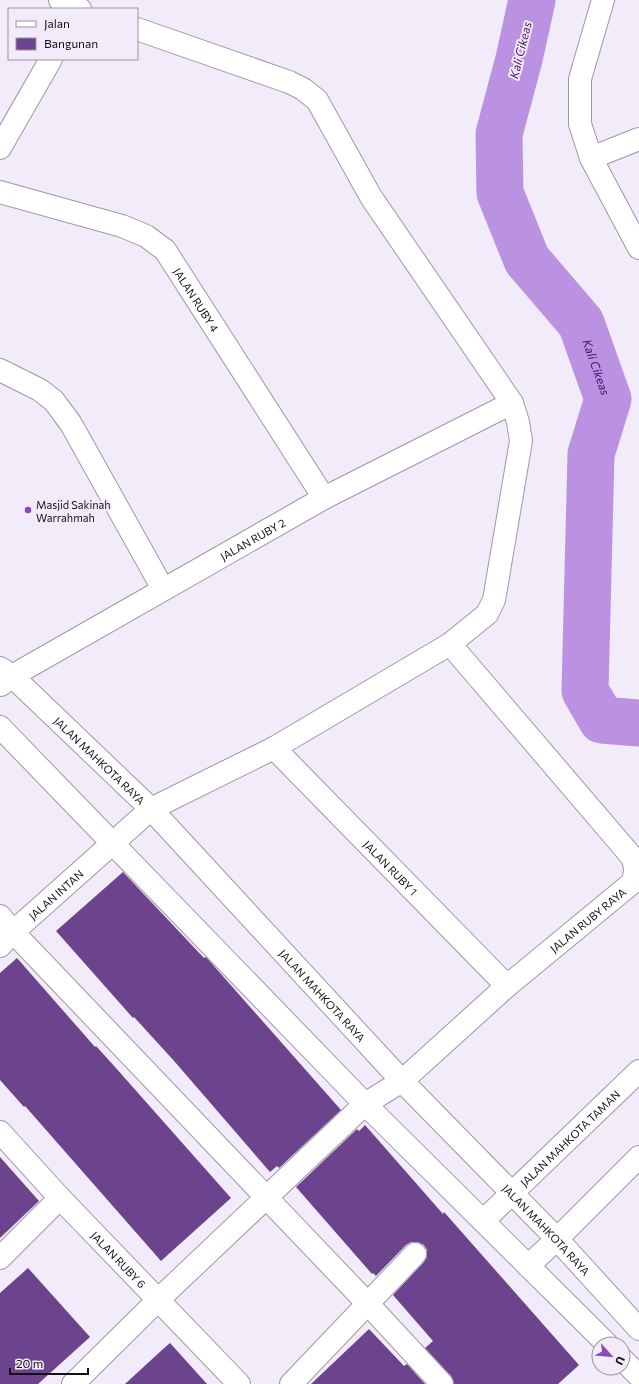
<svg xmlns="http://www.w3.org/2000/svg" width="639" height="1384" viewBox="0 0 639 1384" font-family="Commissioner,sans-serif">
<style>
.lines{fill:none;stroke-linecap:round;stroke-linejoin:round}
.river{stroke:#bb91e1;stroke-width:47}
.building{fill:#6c448d}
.street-casing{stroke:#9e98a6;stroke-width:24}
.street{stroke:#fff;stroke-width:22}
.poi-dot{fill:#8b49be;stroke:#f2ebfa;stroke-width:1.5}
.labels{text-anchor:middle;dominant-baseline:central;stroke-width:4;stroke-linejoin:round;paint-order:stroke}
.street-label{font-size:11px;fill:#131116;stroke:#f2ebfa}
.poi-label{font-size:11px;fill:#131116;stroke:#f2ebfa;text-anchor:start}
.water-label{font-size:12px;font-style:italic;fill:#4a0f6e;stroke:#f2ebfa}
</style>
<rect width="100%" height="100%" fill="#f2ebfa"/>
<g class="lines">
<!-- river -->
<path class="river" id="s1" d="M532,0L519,59L499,134L500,193L527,260L581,323L608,399L591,454L585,691L602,720L639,723"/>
</g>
<!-- building -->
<g class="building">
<polygon points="123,872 204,958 206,957 341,1110 279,1168 277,1166 270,1172 175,1062 134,1017 133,1018 56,931"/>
<polygon points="17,958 95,1047 96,1046 115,1067 231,1198 161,1261 25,1106 24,1107 0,1080 0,973"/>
<polygon points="365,1125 443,1214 444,1212 579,1365 558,1384 454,1384 451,1376 425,1348 433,1341 393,1295 424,1262 427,1257 427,1250 424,1245 418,1242 411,1242 406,1245 376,1276 373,1273 372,1274 296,1187 357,1129 359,1131"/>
<polygon points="0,1157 39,1201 0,1238"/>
<polygon points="28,1268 90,1337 38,1384 0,1384 0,1293"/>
<polygon points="369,1329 404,1366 407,1364 425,1384 311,1384"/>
<polygon points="170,1343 207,1384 125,1384 162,1350"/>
</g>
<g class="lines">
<defs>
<g id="street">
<polyline points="60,0 80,9"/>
<polyline points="603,0 580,79 580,124 591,158 639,248"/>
<polyline points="0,148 51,59"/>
<polyline points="591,158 639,139"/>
<path id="s2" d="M0,192L122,226L146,236L165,250L324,498"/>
<polyline points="0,370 40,390 54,401 71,424 163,589"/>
<path id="s3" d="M0,668L12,676L151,809L402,1081L557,1239L639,1329"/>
<path id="s4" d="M1,685L12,676L324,498L512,403"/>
<polyline points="0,727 365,1104 607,1344"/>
<path id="s5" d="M274,748L507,986"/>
<polyline points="0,916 13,932 368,1304 442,1384"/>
<path id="s6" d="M0,946L13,932L151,809L274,748L450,644L487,614L494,600L521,441L518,422L512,403L371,197L317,100L303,89L289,82L137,29"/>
<path id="s7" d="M0,1132L60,1198L239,1384"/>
<path id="s8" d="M483,1221L639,1071"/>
<polyline points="0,1258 60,1198"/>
<polyline points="528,1266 557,1239 639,1157"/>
<polyline points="623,1360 639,1376"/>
<path id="s9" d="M73,1384L158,1300L365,1104L402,1081L507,986L632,883C636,873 636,867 632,857L450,644"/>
<polyline points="291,1384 415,1254"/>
</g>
</defs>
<!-- street casing -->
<use href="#street" class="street-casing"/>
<!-- street -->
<use href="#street" class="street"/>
</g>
<!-- markers -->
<circle class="poi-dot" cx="28" cy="510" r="4"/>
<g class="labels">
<!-- street labels -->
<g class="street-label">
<text stroke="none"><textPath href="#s2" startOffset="235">JALAN RUBY 4</textPath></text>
<text stroke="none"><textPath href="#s4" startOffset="291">JALAN RUBY 2</textPath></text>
<text stroke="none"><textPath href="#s3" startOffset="136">JALAN MAHKOTA RAYA</textPath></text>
<text stroke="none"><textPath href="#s5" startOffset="167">JALAN RUBY 1</textPath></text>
<text stroke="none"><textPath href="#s6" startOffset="76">JALAN INTAN</textPath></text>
<text stroke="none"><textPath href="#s9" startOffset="694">JALAN RUBY RAYA</textPath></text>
<text stroke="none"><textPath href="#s3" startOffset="460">JALAN MAHKOTA RAYA</textPath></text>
<text stroke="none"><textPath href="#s8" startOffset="120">JALAN MAHKOTA TAMAN</textPath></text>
<text stroke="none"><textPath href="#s3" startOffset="784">JALAN MAHKOTA RAYA</textPath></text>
<text stroke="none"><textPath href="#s7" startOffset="174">JALAN RUBY 6</textPath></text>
</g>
<!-- poi labels -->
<g class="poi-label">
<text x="36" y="504">Masjid Sakinah<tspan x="36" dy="13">Warrahmah</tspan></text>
</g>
<!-- water labels -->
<g class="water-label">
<text transform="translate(520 50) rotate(-76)">Kali Cikeas</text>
<text stroke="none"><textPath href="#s1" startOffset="399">Kali Cikeas</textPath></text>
</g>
</g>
<!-- legend -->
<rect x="8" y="8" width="130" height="52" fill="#f2ebfa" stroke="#99949f"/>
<rect x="16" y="21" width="20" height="6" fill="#ffffff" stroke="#99949f"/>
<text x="44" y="28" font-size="12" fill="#131116">Jalan</text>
<rect x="16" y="38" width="20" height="12" fill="#6c448d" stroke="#99949f"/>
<text x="44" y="48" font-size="12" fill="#131116">Bangunan</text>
<!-- north arrow -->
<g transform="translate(611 1356) rotate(117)"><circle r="19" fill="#f2ebfa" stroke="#99949f"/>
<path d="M0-3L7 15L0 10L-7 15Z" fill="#8b49be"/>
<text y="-6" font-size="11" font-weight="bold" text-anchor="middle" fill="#131116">U</text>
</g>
<!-- scale -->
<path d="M10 1368v6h78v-6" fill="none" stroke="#131116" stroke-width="2"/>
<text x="16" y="1368" font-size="12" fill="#131116" stroke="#f2ebfa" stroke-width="3" paint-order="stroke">20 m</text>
</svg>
